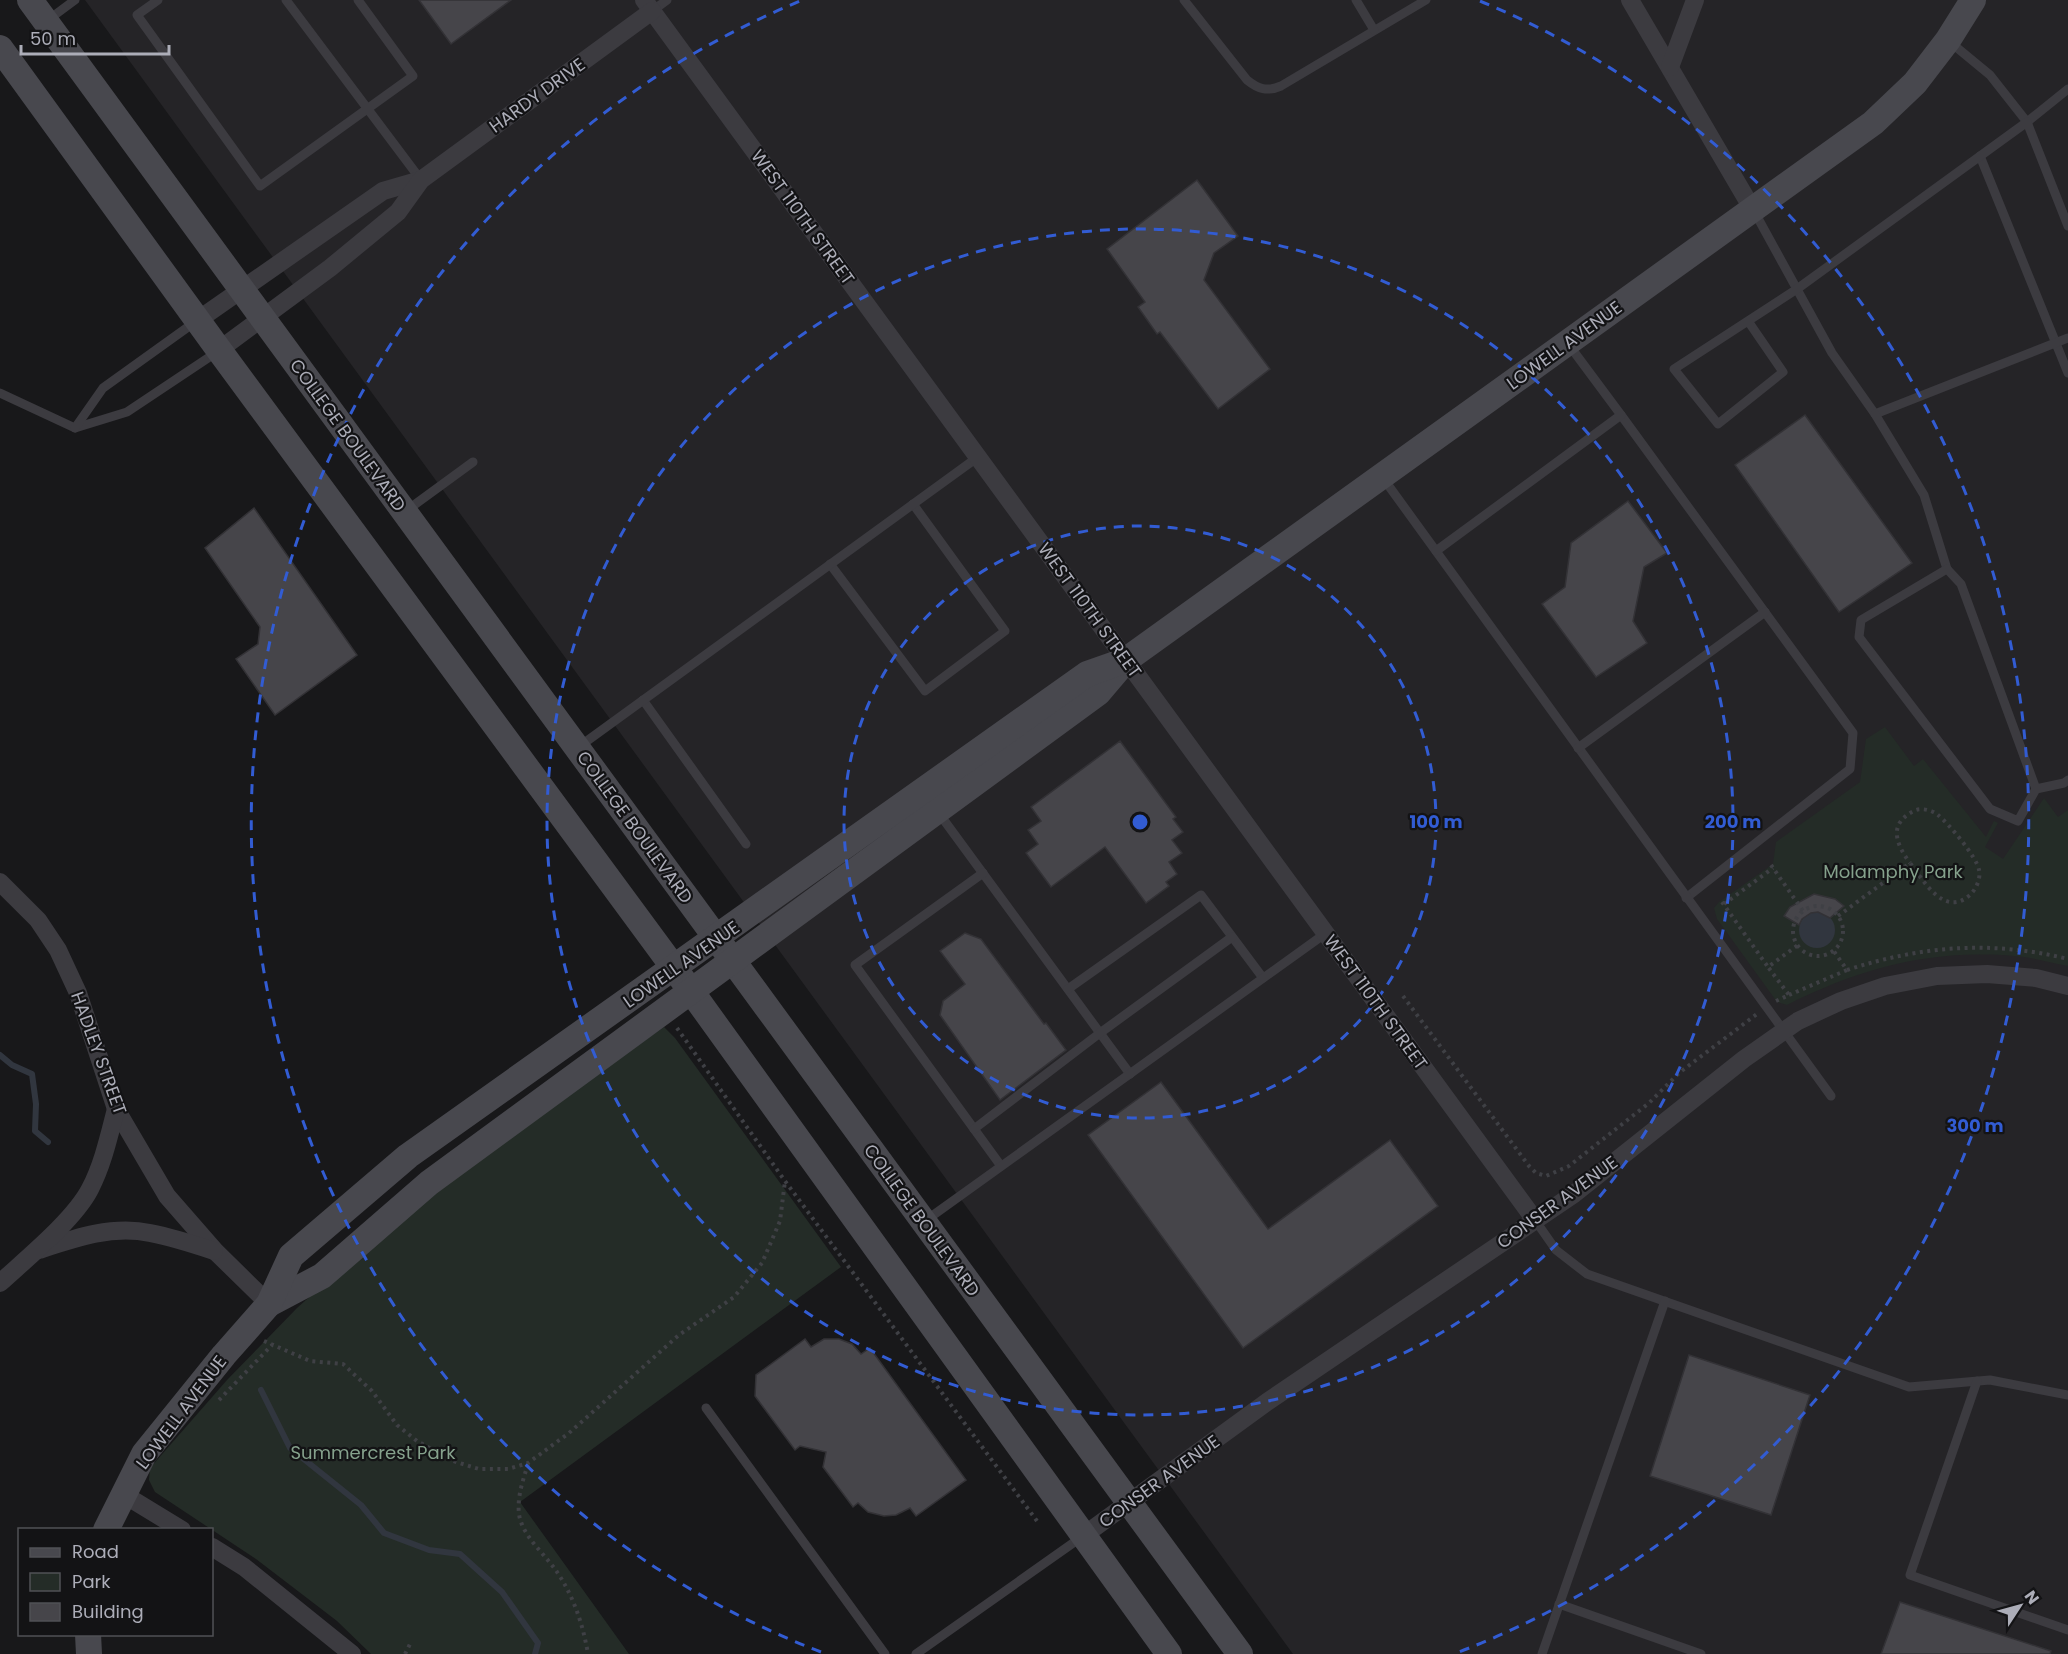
<svg xmlns="http://www.w3.org/2000/svg" width="2068" height="1654" viewBox="0 0 2068 1654" font-family="Poppins,sans-serif">
<style>
.built{fill:#252427}
.green{fill:#242c27}
.water{fill:#31363f}
.lines{fill:none;stroke-linecap:round;stroke-linejoin:round}
.stream{stroke:#31363f;stroke-width:6}
.building{fill:#46454a;stroke:#333236;stroke-width:1.5}
.path{stroke:#3f4045;stroke-width:4;stroke-dasharray:3 4.5;stroke-linecap:butt}
.lane{stroke:#3c3b40;stroke-width:9}
.street{stroke:#3c3b40;stroke-width:18}
.secondary{stroke:#48484e;stroke-width:26}
.ring{fill:none;stroke:#325cd3;stroke-width:3;stroke-dasharray:10 8}
.labels{text-anchor:middle;dominant-baseline:central;stroke-width:4.5;stroke-linejoin:round;paint-order:stroke}
.street-label{font-size:18px;fill:#acadb8;stroke:#131315}
.park-label{font-size:18px;fill:#85a18c;stroke:#131315}
.centre{fill:#325cd3;stroke:#131315;stroke-width:3}
.ring-label{font-size:18px;text-anchor:middle;font-weight:bold;fill:#325cd3;stroke:#131315;stroke-width:4.5;stroke-linejoin:round;paint-order:stroke}
</style>
<rect width="100%" height="100%" fill="#18181a"/>
<!-- built -->
<polygon class="built" points="85,0 2068,0 2068,1654 1293,1654"/>
<!-- green -->
<g class="green">
<path d="M1885,727L1914,766L1923,759L1986,837L1994,821L1998,823L1985,847L2003,859L2044,798L2058,817L2068,810V966C2050,963 2032,957 2014,956C1930,949 1861,968 1787,1005L1777,1002L1717,919L1714,908L1719,902L1773,864L1776,842L1860,782L1866,739Z"/>
<polygon points="664,1027 675,1038 841,1267 520,1502 629,1654 371,1654 337,1621 256,1559 155,1492 149,1480 150,1468 227,1380 297,1308 362,1250 539,1114"/>
</g>
<!-- water -->
<circle class="water" cx="1817" cy="930" r="18"/>
<g class="lines">
<!-- stream -->
<g class="stream">
<polyline points="0,1055 12,1065 32,1074 36,1104 35,1131 48,1142"/>
<polyline points="261,1390 290,1448 361,1505 384,1533 429,1550 460,1554 502,1592 538,1643 535,1654"/>
</g>
</g>
<!-- building -->
<g class="building">
<polygon points="419,0 511,0 451,44"/>
<polygon points="1197,180 1238,236 1214,253 1204,280 1270,369 1218,409 1160,332 1157,334 1138,307 1145,302 1107,249"/>
<polygon points="1805,415 1912,563 1839,612 1735,465"/>
<polygon points="1628,501 1667,553 1644,567 1633,621 1647,643 1596,677 1542,604 1565,587 1571,543"/>
<polygon points="254,508 357,655 275,715 236,659 258,644 260,627 205,548"/>
<polygon points="1120,741 1176,817 1173,819 1183,832 1172,840 1182,853 1169,862 1177,874 1166,882 1169,886 1146,903 1105,847 1051,887 1026,853 1038,844 1028,830 1041,821 1031,807"/>
<polygon points="1814,894 1835,899 1844,906 1830,918 1818,912 1811,913 1802,919 1799,925 1784,916 1790,907"/>
<polygon points="965,933 981,939 1044,1024 1046,1023 1066,1050 1000,1100 940,1015 943,1001 965,984 940,951"/>
<polygon points="1161,1082 1268,1229 1390,1140 1438,1206 1243,1348 1088,1135"/>
<polygon points="805,1339 811,1347 824,1339 839,1339 852,1344 861,1354 870,1348 966,1480 916,1516 910,1508 896,1515 884,1516 868,1512 858,1503 853,1507 823,1467 826,1452 800,1446 795,1450 755,1396 756,1375"/>
<polygon points="1689,1355 1810,1395 1771,1515 1650,1476"/>
<polygon points="1900,1602 2051,1651 2050,1654 1881,1654"/>
</g>
<g class="lines">
<!-- path -->
<g class="path">
<polyline points="1771,865 1803,911"/>
<polyline points="1722,902 1768,967"/>
<polyline points="1724,904 1773,868"/>
<circle cx="1818" cy="931" r="25"/>
<path d="M1838,916L1910,863C1924,881 1944,918 1970,895C1976,889 1981,879 1979,870C1977,857 1948,823 1938,815C1932,810 1922,808 1916,810C1887,823 1896,844 1910,863"/>
<path d="M1847,970C1921,946 1991,940 2068,959"/>
<polyline points="1789,995 1847,970 1833,950"/>
<polyline points="1403,996 1529,1166 1536,1173 1546,1176 1569,1166 1649,1103 1679,1073 1757,1014"/>
<polyline points="1776,1001 1789,995 1768,967 1798,945"/>
<polyline points="677,1028 785,1181 1037,1521"/>
<polyline points="264,1341 310,1361 343,1364 372,1391 397,1425 417,1441 453,1461 479,1469 508,1469 528,1463 569,1433 679,1335 734,1297 762,1263 780,1221 785,1181"/>
<polyline points="219,1400 272,1345"/>
<path d="M528,1464C523,1480 517,1497 519,1514C522,1536 545,1554 557,1572C574,1597 583,1625 588,1654"/>
<polyline points="405,1654 411,1642"/>
</g>
<!-- lane -->
<g class="lane">
<polyline points="158,0 137,15 260,186 413,76 358,0"/>
<polyline points="286,0 421,180"/>
<path d="M1184,0L1247,80C1258,89 1267,92 1281,86L1426,0"/>
<polyline points="1356,0 1374,30"/>
<polyline points="652,11 667,0"/>
<polyline points="48,20 75,0"/>
<polyline points="1950,42 1990,75 2027,122 2068,89"/>
<polyline points="1980,156 2068,373"/>
<polyline points="1754,211 1832,353 1875,414 2068,338"/>
<polyline points="1748,321 1783,372 1718,424 1674,369 1797,289 2027,122 2068,226"/>
<polyline points="0,393 75,428 127,412 217,352"/>
<polyline points="1875,414 1924,495 1947,569"/>
<polyline points="1621,415 1853,733 1850,769 1686,898"/>
<polyline points="75,428 103,388 195,322"/>
<polyline points="1383,478 1831,1096"/>
<polyline points="406,511 473,462"/>
<polyline points="1436,551 1621,415 1569,345"/>
<polyline points="830,564 925,691 1005,631 913,504"/>
<polyline points="643,700 746,844"/>
<polyline points="580,746 978,457"/>
<polyline points="1578,748 1765,612"/>
<polyline points="2036,789 1961,584 1947,569 1861,620 1859,637 1990,809 2018,821 2036,789 2064,783 2068,780"/>
<polyline points="938,812 1130,1074"/>
<polyline points="983,873 855,965 1001,1166"/>
<polyline points="1068,989 1201,895 1263,978"/>
<polyline points="974,1129 1100,1033 1232,937"/>
<polyline points="1535,1220 1556,1250 1587,1274 1909,1387 1990,1380 2068,1395"/>
<polyline points="925,1221 1326,933"/>
<polyline points="1977,1381 1910,1575 2068,1630"/>
<polyline points="706,1408 885,1654"/>
<polyline points="1559,1604 1701,1654"/>
<polyline points="916,1654 1083,1536"/>
<polyline points="1542,1654 1665,1301"/>
</g>
<!-- street -->
<g class="street">
<polyline points="644,0 1535,1220"/>
<polyline points="1630,0 1753,210"/>
<polyline points="1670,67 1695,0"/>
<polyline points="198,320 383,191 421,180"/>
<polyline points="219,350 330,268 398,212 421,180 652,11"/>
<polyline points="0,882 38,920 58,950 78,993 116,1109 167,1196 215,1251 269,1304"/>
<path d="M39,1250C75,1238 112,1225 150,1233C171,1237 193,1244 214,1251"/>
<path d="M0,1283C26,1259 74,1220 90,1189C103,1164 109,1136 116,1109"/>
<polyline points="123,1494 182,1530"/>
<polyline points="1083,1536 1267,1402 1574,1194 1744,1059 1798,1021 1841,1001 1885,986 1937,976 1987,974 2036,978 2068,986"/>
<polyline points="212,1547 244,1567 352,1654"/>
</g>
<!-- secondary -->
<g class="secondary">
<polyline points="30,0 1240,1654"/>
<polyline points="0,48 219,350 691,991 1169,1654"/>
<polyline points="269,1304 322,1276 429,1183 1098,693 1126,660 1873,123 1915,83 1948,40 1973,0"/>
<polyline points="106,1530 144,1454 224,1355 269,1304 291,1256 408,1156 1087,674 1124,661"/>
<polyline points="88,1634 89,1654"/>
</g>
</g>
<!-- distance rings -->
<g class="ring">
<circle cx="1140" cy="822" r="296"/>
<circle cx="1140" cy="822" r="593"/>
<path d="M821 1652A889 889 0 0 1 800 1M1480 1A889 889 0 0 1 1459 1652"/>
</g>
<g class="labels">
<!-- street labels -->
<g class="street-label">
<text transform="translate(537 95) rotate(-36)">HARDY DRIVE</text>
<text transform="translate(803 217) rotate(54)">WEST 110TH STREET</text>
<text transform="translate(1564 345) rotate(-36)">LOWELL AVENUE</text>
<text transform="translate(348 435) rotate(54)">COLLEGE BOULEVARD</text>
<text transform="translate(1090 610) rotate(54)">WEST 110TH STREET</text>
<text transform="translate(635 827) rotate(54)">COLLEGE BOULEVARD</text>
<text transform="translate(681 964) rotate(-35)">LOWELL AVENUE</text>
<text transform="translate(1376 1002) rotate(54)">WEST 110TH STREET</text>
<text transform="translate(99 1053) rotate(70)">HADLEY STREET</text>
<text transform="translate(1557 1202) rotate(-36)">CONSER AVENUE</text>
<text transform="translate(922 1220) rotate(54)">COLLEGE BOULEVARD</text>
<text transform="translate(181 1412) rotate(-53)">LOWELL AVENUE</text>
<text transform="translate(1159 1481) rotate(-36)">CONSER AVENUE</text>
</g>
<!-- park labels -->
<g class="park-label">
<text x="1893" y="871">Molamphy Park</text>
<text x="373" y="1452">Summercrest Park</text>
</g>
</g>
<circle cx="1140" cy="822" r="9" class="centre"/>
<g class="ring-label">
<text x="1436" y="828">100 m</text>
<text x="1733" y="828">200 m</text>
<text x="1975" y="1132">300 m</text>
</g>
<!-- legend -->
<rect x="18" y="1528" width="195" height="108" fill="#131315" stroke="#505156" stroke-width="1.5"/>
<rect x="30" y="1548" width="30" height="9" fill="#48484e" stroke="#505156" stroke-width="1.5"/>
<text x="72" y="1558" font-size="18" fill="#acadb8">Road</text>
<rect x="30" y="1573" width="30" height="18" fill="#242c27" stroke="#505156" stroke-width="1.5"/>
<text x="72" y="1588" font-size="18" fill="#acadb8">Park</text>
<rect x="30" y="1603" width="30" height="18" fill="#46454a" stroke="#505156" stroke-width="1.5"/>
<text x="72" y="1618" font-size="18" fill="#acadb8">Building</text>
<!-- north arrow -->
<g transform="translate(2020 1606) rotate(54)" stroke="#131315" stroke-width="4.5" paint-order="stroke">
<path d="M0-4.5L10 22L0 15L-10 22Z" fill="#acadb8"/>
<text y="-9" font-size="16" font-weight="bold" text-anchor="middle" fill="#acadb8">N</text>
</g>
<!-- scale -->
<path d="M21 45v9h148v-9" fill="none" stroke="#acadb8" stroke-width="3"/>
<text x="30" y="45" font-size="18" fill="#acadb8" stroke="#131315" stroke-width="4.5" paint-order="stroke">50 m</text>
</svg>
